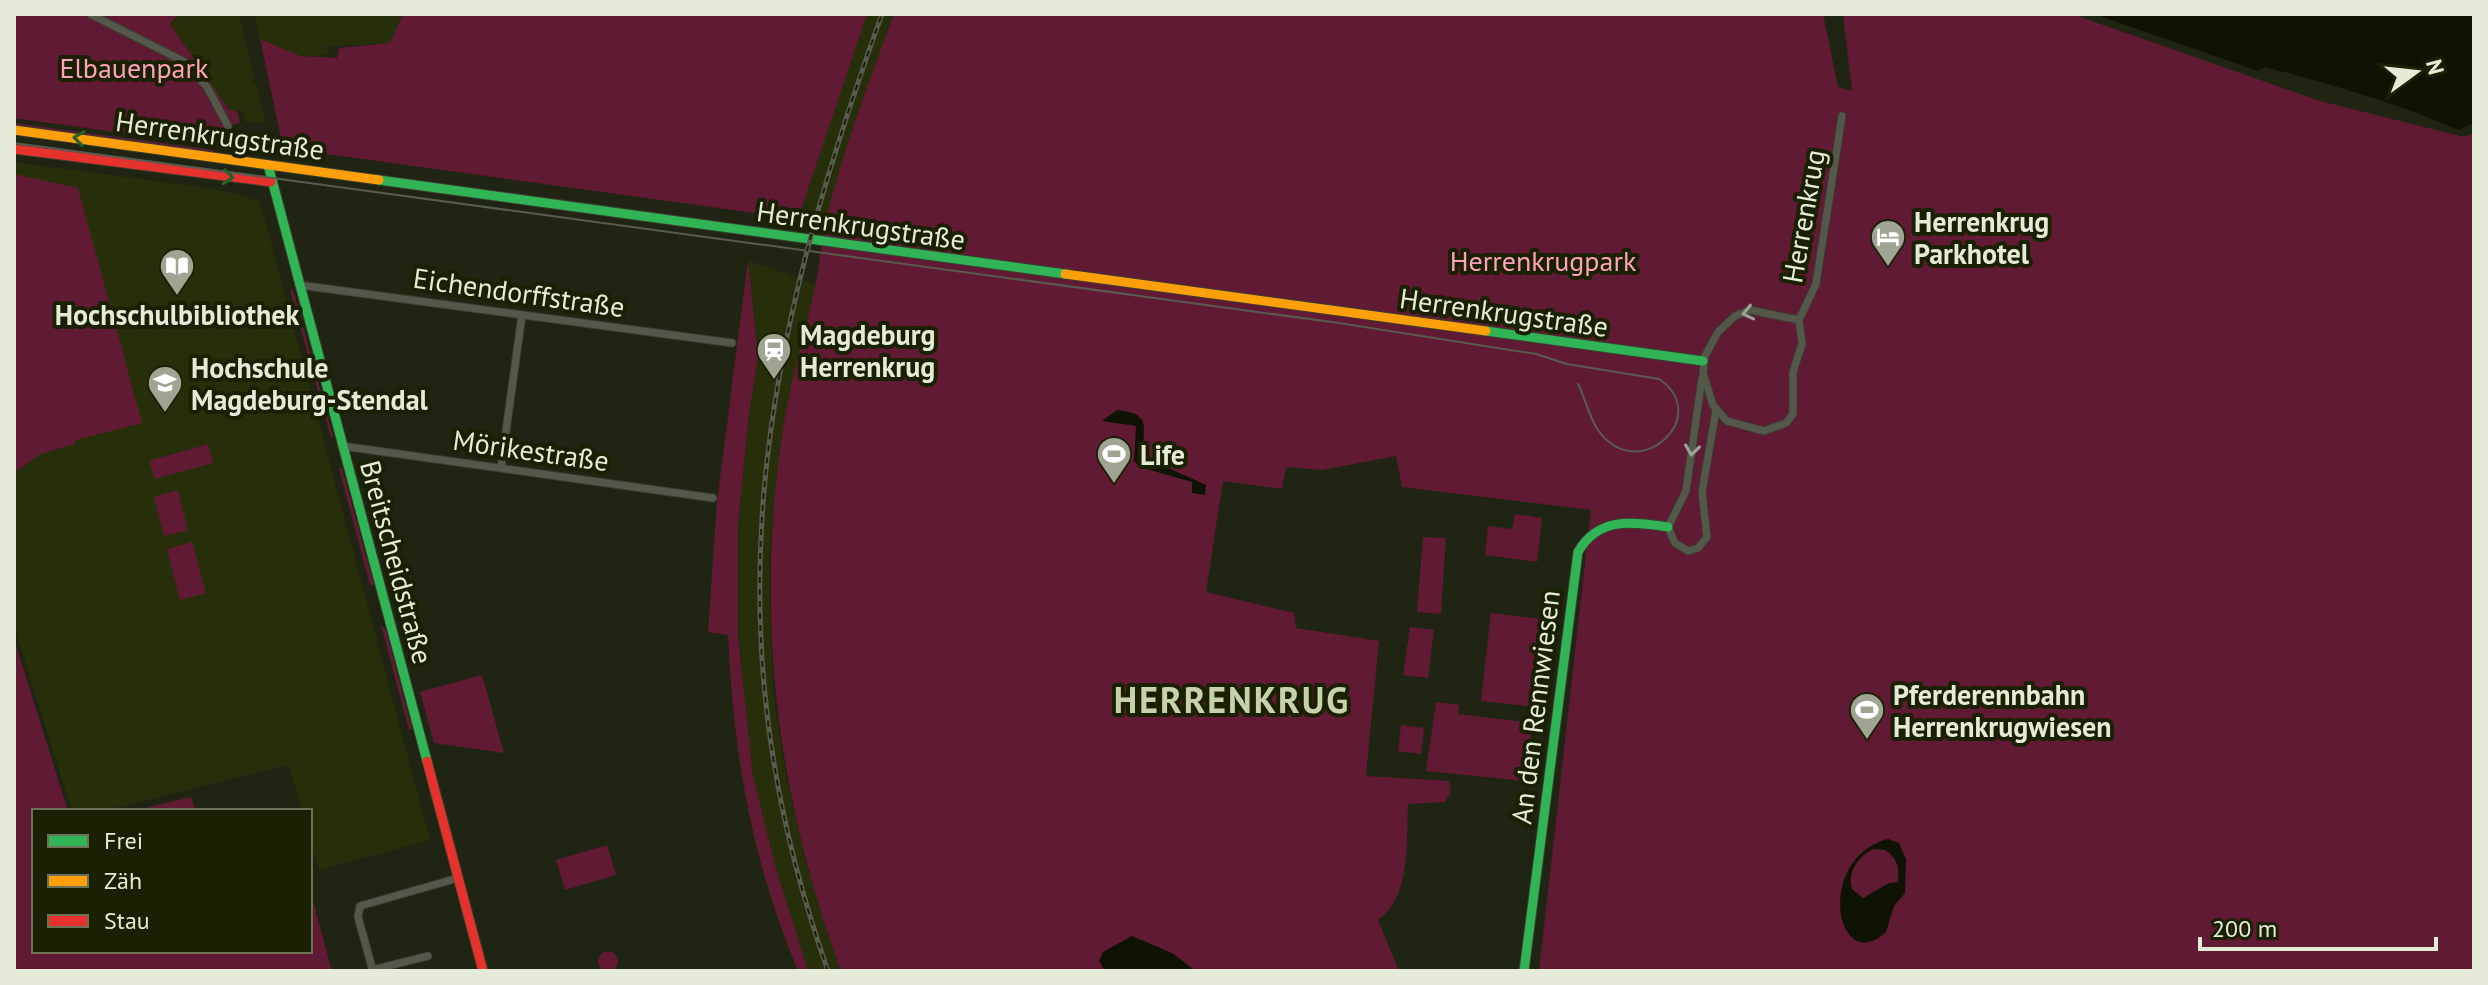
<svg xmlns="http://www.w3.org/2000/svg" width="2488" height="985" viewBox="0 0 2488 985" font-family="'PT Sans',sans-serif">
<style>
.built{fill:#272f0a}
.green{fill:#611a34}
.water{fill:#0f1303;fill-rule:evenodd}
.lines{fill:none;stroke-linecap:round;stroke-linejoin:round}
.street-casing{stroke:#3a3d30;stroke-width:9}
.fast-casing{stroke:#3a3d30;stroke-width:11}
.slow-casing{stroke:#3a3d30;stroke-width:11}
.jam-casing{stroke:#3a3d30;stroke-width:11}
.street{stroke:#54584a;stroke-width:7}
.fast{stroke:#30b455;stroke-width:9}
.slow{stroke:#ff9f0a;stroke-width:9}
.jam{stroke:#e5322d;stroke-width:9}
.tram{stroke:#585b4f;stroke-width:2}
.rail-casing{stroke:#585b4f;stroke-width:5}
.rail{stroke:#1a2103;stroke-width:2;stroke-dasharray:6;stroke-linecap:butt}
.oneway{stroke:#246328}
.oneway2{stroke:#9ca291}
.labels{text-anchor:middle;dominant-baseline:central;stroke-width:8;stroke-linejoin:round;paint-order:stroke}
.park-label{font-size:28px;fill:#ffa1bc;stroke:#1a2103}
.street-label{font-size:28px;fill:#e5ebd8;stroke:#1a2103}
.poi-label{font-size:28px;font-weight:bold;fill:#e5ebd8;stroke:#1a2103;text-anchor:start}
.district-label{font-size:36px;font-weight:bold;letter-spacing:2px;fill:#c7d2ad;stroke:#1a2103}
</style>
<rect width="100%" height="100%" fill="#202412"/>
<!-- built -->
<g class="built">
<polygon points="180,14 239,14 255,80 252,81 256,84 266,123 245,122 242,111 229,111 170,24"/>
<polygon points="254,14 403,14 390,43 329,46 327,55 301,56 260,39"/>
<polygon points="867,14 894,14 856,118 826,221 798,219"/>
<polygon points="14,162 215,189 260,201 430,840 319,870 310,839 310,811 302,811 289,765 101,811 72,811 14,626"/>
<polygon points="748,260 816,285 782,433 769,556 771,629 773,693 785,771 806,863 841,971 808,971 775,865 753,776 738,636 738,525 749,414 758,357"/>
</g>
<!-- green -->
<g class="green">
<polygon points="14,14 179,14 170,24 229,110 237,111 240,123 228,126 224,147 14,118"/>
<polygon points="403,14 867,14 798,219 283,148 260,39 301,56 337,58 339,48 390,43"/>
<path d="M894,14H1823L1838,87L1852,91L1843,14H2072L2320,101L2464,137L2474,133V971H1539L1591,510L1402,487L1396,456L1322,470L1286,467L1282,489L1223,481L1206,592L1294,613L1296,628L1379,641L1366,776L1449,781L1451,792L1445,802L1408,804C1406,840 1412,896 1378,920L1399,971H841C777,795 755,621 782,435C789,385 805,336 815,287C820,265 821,243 826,221C842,151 869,82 894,14Z"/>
<polygon points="14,123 213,150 214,153 14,125"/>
<polygon points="233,132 253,134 258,152 231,148"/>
<polygon points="14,174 78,188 142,423 75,440 75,444 40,454 14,473"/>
<path d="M748,260L758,357L749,414L738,525V636L753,776L775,865L808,971H798C751,857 734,758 728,635L708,632L717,502Z"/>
<polygon points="293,289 333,436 331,438 290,290"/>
<polygon points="208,444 213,463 155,479 149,461"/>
<polygon points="342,468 374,585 370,585 339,469"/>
<polygon points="178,490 188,530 164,536 154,497"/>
<polygon points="1515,514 1542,518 1537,562 1485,555 1488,526 1512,529"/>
<polygon points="1423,537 1446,538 1441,614 1417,612"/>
<polygon points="192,542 206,593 180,600 167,549"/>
<polygon points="1491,613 1549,620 1539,707 1481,701"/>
<polygon points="381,625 386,630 409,718 412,728 409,730"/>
<polygon points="1410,627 1434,630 1428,678 1403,675"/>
<polygon points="14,639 68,811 34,811 34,951 310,951 310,890 332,971 14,971"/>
<polygon points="482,675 504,753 434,743 420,692"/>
<polygon points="1436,702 1459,705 1458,714 1533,723 1525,781 1426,771"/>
<polygon points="1401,725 1424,728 1421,754 1398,751"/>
<polygon points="191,797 196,811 133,811"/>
<polygon points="607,845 616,875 565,890 556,860"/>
<circle cx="608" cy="961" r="10"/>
</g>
<!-- water -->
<g class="water">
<path d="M2094,14H2474V123L2459,130C2396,103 2331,84 2265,67L2258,71Z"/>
<path d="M1117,410C1159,414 1137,434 1146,458L1206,485L1205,495L1192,493V482L1140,467L1134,461L1136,426L1102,421Z"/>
<path d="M1888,839L1899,843L1906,859L1905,893L1894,906L1886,932C1836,978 1814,858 1888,839ZM1873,849L1885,850C1898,858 1899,868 1898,882L1889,883L1863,898L1852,889C1847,872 1858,857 1873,849Z"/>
<polygon points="1132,936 1172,953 1196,971 1105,971 1099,961 1103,952"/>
</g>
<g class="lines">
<defs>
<g id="street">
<polyline points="90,14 185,62 207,87 228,126"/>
<polyline points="299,285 732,343"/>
<polyline points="1799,320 1750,310 1735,316 1718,332 1705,356 1703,373 1713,405 1727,421 1764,431 1786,423 1793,414 1793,372 1802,344 1799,320 1816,284 1842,116"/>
<polyline points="1702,378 1686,491 1668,527 1675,543 1688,551 1698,548 1707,537 1702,492 1716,410"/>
<polyline points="342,446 713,498"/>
<polyline points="501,467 522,315"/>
<polyline points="372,970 428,956"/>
<polyline points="373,971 358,917 360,906 458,878"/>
</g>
<g id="fast">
<polyline points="268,165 427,761"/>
<polyline points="379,180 1065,274"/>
<polyline points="1486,331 1703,361"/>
<path d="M1524,971L1578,552C1598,517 1632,521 1668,527"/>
</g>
<g id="slow">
<polyline points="14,130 379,180"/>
<polyline points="1065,274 1486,331"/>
</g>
<g id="jam">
<polyline points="14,149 271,182"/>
<polyline points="427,761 483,971"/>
</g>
</defs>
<!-- street casing -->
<use href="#street" class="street-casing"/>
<!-- fast casing -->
<use href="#fast" class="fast-casing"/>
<!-- slow casing -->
<use href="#slow" class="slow-casing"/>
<!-- jam casing -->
<use href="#jam" class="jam-casing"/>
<!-- street -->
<use href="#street" class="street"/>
<!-- fast -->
<use href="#fast" class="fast"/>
<!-- slow -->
<use href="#slow" class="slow"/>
<!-- jam -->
<use href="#jam" class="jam"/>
<!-- tram -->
<path class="tram" d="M14,143L1339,323L1536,354L1567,364L1659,379C1714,416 1638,487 1598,430C1588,415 1586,399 1578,384"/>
<defs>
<path id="rail" d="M828,971C706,625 762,348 882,14"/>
</defs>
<!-- rail casing -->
<use href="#rail" class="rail-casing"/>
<!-- rail -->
<use href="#rail" class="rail"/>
</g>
<!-- one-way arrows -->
<defs><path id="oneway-chevron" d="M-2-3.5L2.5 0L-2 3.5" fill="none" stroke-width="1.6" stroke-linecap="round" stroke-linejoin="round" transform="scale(2)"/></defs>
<g class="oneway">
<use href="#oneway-chevron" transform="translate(79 138) rotate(-172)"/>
<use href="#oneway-chevron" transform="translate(228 177) rotate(6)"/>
</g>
<g class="oneway2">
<use href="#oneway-chevron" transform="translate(1748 313) rotate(167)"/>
<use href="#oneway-chevron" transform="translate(1692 450) rotate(98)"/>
</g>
<!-- icons -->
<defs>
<symbol id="hotel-pin" viewBox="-11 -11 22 30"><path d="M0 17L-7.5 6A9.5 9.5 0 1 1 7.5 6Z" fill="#a0a593" stroke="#1a2103"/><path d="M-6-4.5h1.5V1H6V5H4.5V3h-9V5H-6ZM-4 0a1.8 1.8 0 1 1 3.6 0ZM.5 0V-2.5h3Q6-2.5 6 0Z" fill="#fff"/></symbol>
<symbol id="library-pin" viewBox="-11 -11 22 30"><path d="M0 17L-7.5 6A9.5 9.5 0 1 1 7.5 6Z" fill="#a0a593" stroke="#1a2103"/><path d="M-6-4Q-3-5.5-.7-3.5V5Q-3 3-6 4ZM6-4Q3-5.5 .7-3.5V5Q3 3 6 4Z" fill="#fff"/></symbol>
<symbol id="station-pin" viewBox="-11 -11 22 30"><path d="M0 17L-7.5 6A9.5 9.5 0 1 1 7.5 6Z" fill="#a0a593" stroke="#1a2103"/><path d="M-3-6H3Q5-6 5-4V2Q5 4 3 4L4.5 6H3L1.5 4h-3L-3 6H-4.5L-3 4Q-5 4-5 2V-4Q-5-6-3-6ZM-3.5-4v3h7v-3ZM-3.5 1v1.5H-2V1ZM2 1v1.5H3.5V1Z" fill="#fff"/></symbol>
<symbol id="university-pin" viewBox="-11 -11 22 30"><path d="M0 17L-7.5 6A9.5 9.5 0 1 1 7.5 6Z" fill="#a0a593" stroke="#1a2103"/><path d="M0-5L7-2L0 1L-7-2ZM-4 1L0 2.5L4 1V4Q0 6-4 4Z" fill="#fff"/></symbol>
<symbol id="stadium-pin" viewBox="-11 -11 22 30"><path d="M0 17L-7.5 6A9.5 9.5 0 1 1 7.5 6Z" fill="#a0a593" stroke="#1a2103"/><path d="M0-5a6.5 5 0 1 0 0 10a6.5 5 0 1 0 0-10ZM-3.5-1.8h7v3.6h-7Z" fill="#fff"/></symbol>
</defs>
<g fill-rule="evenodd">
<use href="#hotel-pin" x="1868" y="217" width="40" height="54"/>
<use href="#library-pin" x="157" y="246" width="40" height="54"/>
<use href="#station-pin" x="754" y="330" width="40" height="54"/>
<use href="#university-pin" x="145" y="363" width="40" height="54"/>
<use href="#stadium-pin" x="1094" y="434" width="40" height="54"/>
<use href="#stadium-pin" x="1847" y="690" width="40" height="54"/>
</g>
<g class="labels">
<!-- park labels -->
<g class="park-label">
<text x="134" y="67">Elbauenpark</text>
<text x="1543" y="260">Herrenkrugpark</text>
</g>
<!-- street labels -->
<g class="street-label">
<text transform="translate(220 135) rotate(8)">Herrenkrugstraße</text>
<text transform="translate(1803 216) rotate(-80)">Herrenkrug</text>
<text transform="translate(861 225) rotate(8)">Herrenkrugstraße</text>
<text transform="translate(519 292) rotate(8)">Eichendorffstraße</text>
<text transform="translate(1504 312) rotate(8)">Herrenkrugstraße</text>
<text transform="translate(531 450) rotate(8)">Mörikestraße</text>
<text transform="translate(397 562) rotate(75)">Breitscheidstraße</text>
<text transform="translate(1535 707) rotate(-83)">An den Rennwiesen</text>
</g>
<!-- poi labels -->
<g class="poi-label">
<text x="1914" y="221">Herrenkrug<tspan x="1914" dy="32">Parkhotel</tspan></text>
<text x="177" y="314" text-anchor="middle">Hochschulbibliothek</text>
<text x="800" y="334">Magdeburg<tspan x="800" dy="32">Herrenkrug</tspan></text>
<text x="191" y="367">Hochschule<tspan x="191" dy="32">Magdeburg-Stendal</tspan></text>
<text x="1140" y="454">Life</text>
<text x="1893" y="694">Pferderennbahn<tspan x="1893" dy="32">Herrenkrugwiesen</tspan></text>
</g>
<!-- district labels -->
<g class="district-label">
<text x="1232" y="699">HERRENKRUG</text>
</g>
</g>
<!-- border -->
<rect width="2488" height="985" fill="none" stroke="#e5ebd8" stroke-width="32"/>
<!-- legend -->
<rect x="32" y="809" width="280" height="144" fill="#1a2103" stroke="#6b7258" stroke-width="2"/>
<rect x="48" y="835" width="40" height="12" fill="#30b455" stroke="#6b7258" stroke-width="2"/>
<text x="104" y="849" font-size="24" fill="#e5ebd8">Frei</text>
<rect x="48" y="875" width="40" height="12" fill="#ff9f0a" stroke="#6b7258" stroke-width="2"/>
<text x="104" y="889" font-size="24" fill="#e5ebd8">Zäh</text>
<rect x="48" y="915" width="40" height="12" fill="#e5322d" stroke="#6b7258" stroke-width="2"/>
<text x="104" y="929" font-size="24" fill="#e5ebd8">Stau</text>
<!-- north arrow -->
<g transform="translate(2416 72) rotate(75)" stroke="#1a2103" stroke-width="6" paint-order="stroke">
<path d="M0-6L14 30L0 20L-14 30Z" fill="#e5ebd8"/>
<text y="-12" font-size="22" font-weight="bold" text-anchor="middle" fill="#e5ebd8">N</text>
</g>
<!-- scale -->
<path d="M2200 937v12h236v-12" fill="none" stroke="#e5ebd8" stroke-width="4"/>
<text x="2212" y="937" font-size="24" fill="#e5ebd8" stroke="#1a2103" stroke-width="6" paint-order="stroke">200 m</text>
</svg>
